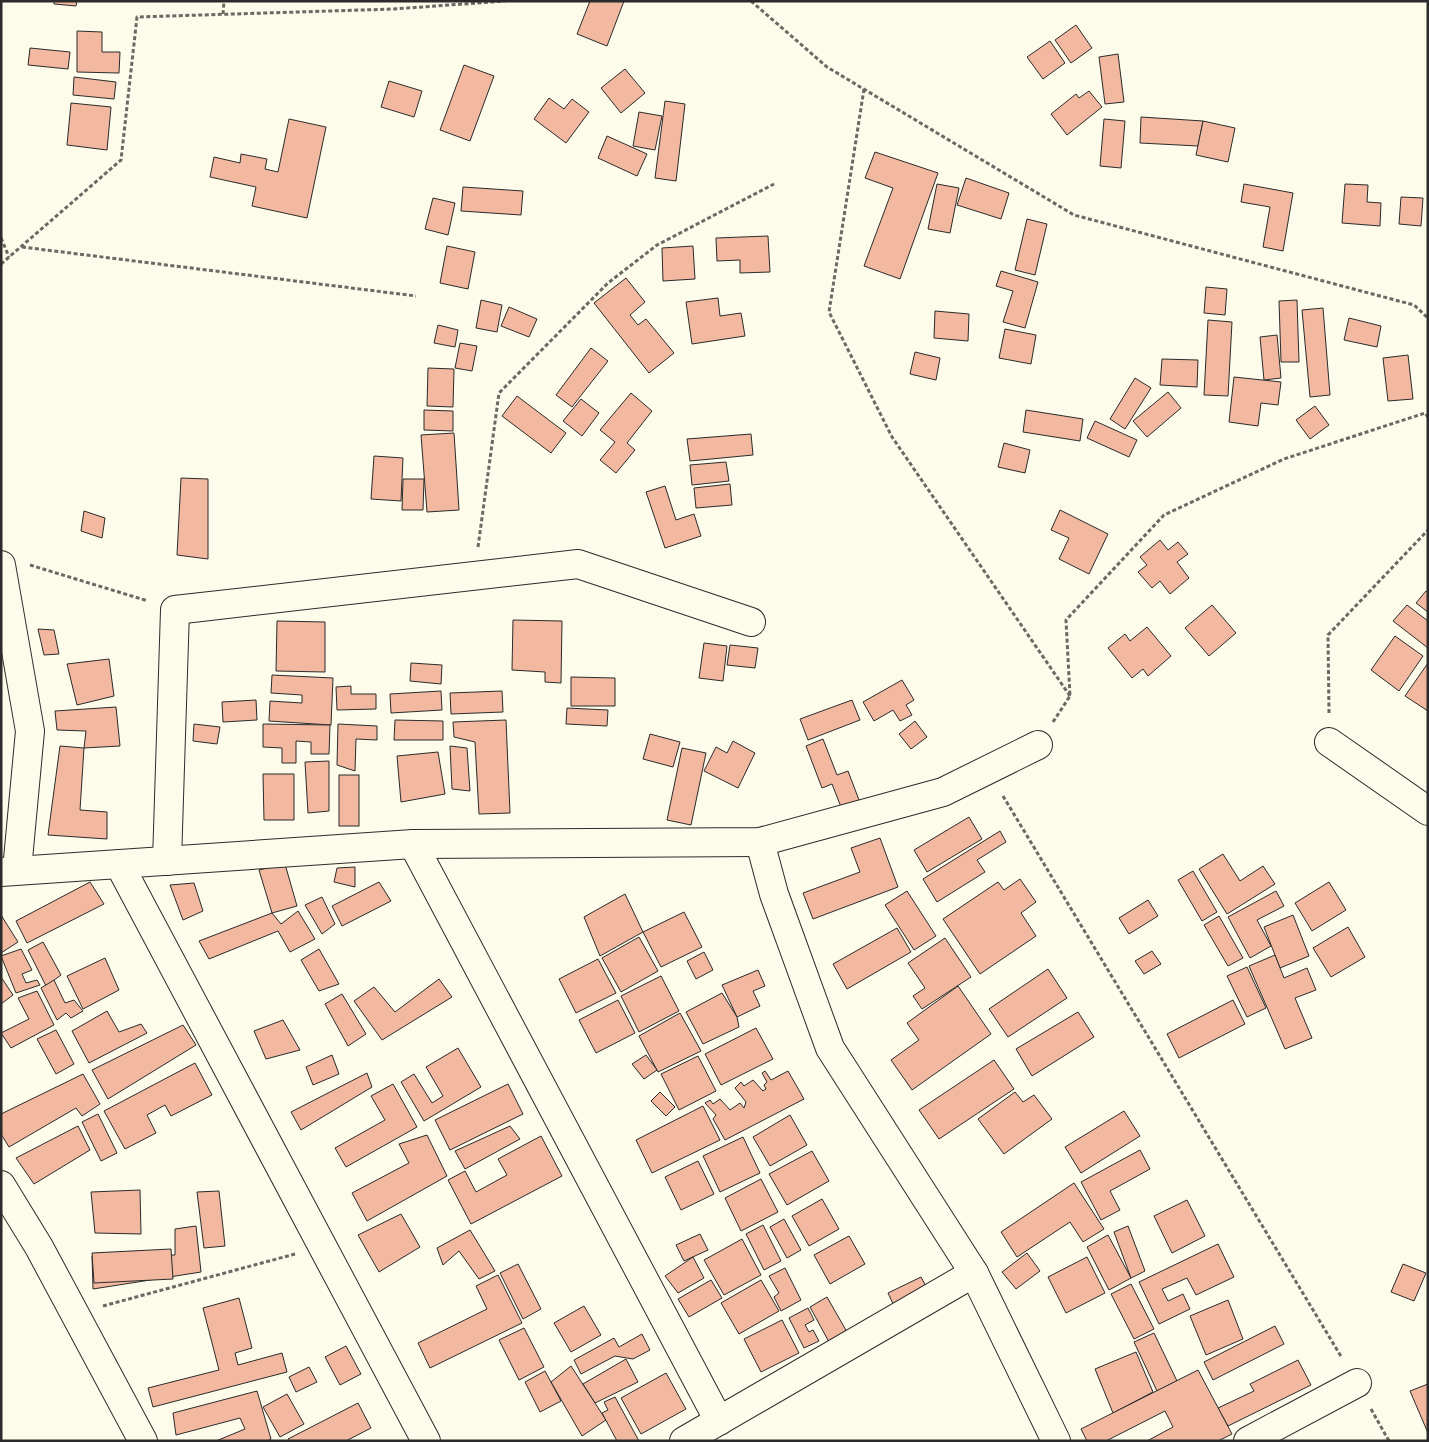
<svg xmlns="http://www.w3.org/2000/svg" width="1429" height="1442" viewBox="0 0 1429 1442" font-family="'Titillium Web',sans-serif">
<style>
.building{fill:#f2b8a0;stroke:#2b2b2b}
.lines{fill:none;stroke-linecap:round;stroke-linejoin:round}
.minor-casing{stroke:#2b2b2b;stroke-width:30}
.path{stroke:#6a6964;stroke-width:3;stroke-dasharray:4 2.5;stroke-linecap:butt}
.minor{stroke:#fdfbea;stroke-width:28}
</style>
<rect width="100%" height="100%" fill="#fdfbea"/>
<!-- building -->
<g class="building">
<polygon points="54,1 77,1 76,6 54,4"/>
<polygon points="590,1 624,1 607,46 577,34"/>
<polygon points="1076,25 1092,48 1071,63 1055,40"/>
<polygon points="77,31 102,32 102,52 120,52 119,73 77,72"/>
<polygon points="1050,41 1065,63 1043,79 1027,57"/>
<polygon points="30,48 70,52 68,69 28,65"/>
<polygon points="1118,54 1124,102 1105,104 1099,57"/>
<polygon points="464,65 494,76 470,141 440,130"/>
<polygon points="625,69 645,93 621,113 601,88"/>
<polygon points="74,77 116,82 114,99 73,95"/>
<polygon points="389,81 422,91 414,117 381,107"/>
<polygon points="1089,91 1102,107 1067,135 1051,114 1076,94 1079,98"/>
<polygon points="549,98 564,109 572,99 589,112 566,143 534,119"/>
<polygon points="665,101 685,104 676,181 655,178"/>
<polygon points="71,103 111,107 107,150 67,145"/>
<polygon points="639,112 662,116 655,150 633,146"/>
<polygon points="1141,117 1203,121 1198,146 1140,143"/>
<polygon points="289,119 326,127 307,218 252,206 256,187 210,177 214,157 240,163 241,154 267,159 265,169 278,172"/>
<polygon points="1104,119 1125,121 1121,168 1100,166"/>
<polygon points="1203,121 1235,128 1228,162 1196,155"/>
<polygon points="607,136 647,154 637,176 598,158"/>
<polygon points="875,152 938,173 900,279 864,266 893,188 865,178"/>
<polygon points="966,178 1009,193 1001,219 957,205"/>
<polygon points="937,184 959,188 950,233 928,229"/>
<polygon points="1244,184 1293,193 1283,251 1263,247 1270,207 1241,202"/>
<polygon points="1345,184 1368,185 1367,202 1381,203 1380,226 1342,223"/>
<polygon points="463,187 523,191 521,215 461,211"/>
<polygon points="1401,197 1423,198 1421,226 1399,224"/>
<polygon points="433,198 455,203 448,235 425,229"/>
<polygon points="1027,219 1047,224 1035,275 1015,270"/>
<polygon points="768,236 770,272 740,273 740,260 717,261 716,238"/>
<polygon points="447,246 475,252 468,289 440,283"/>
<polygon points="693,246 695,279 663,281 662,248"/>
<polygon points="1001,271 1038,282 1025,328 1003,322 1013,291 996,286"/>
<polygon points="626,278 645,302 630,315 638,325 646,319 674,353 649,373 594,303"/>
<polygon points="1206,287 1227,289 1225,315 1204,313"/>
<polygon points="718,298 720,316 741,313 745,336 692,344 686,302"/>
<polygon points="481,300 502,305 497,332 476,328"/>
<polygon points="1297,300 1299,362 1281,362 1279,301"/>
<polygon points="509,307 537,319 529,337 501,326"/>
<polygon points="1323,308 1330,395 1310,397 1302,310"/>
<polygon points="935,311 969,314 968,341 934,338"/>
<polygon points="1349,318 1381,326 1377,347 1344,340"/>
<polygon points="1208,320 1232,322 1228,396 1204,395"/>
<polygon points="438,325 458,330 455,347 434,343"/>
<polygon points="1005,329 1036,335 1031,364 999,358"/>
<polygon points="1277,335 1281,378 1264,380 1260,337"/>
<polygon points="460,343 477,346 472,371 455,368"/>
<polygon points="591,348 608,361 572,407 556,395"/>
<polygon points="915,352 940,358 936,380 910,374"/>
<polygon points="1408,355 1413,399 1388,401 1383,358"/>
<polygon points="1162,359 1198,360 1197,387 1160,385"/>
<polygon points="428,368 454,369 453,407 427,406"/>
<polygon points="1234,377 1281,382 1278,405 1261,403 1258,426 1229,422"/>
<polygon points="1135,378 1151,388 1125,429 1110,419"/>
<polygon points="1168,392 1181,408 1147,437 1133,421"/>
<polygon points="631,393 652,411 627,443 635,450 616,473 600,460 615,442 600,430"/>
<polygon points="517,396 566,433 551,453 502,416"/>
<polygon points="581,399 599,413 582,436 563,421"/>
<polygon points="1315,406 1329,425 1310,439 1296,420"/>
<polygon points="424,410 453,411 453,431 424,430"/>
<polygon points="1026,410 1083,419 1080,441 1023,432"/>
<polygon points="1095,421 1137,440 1129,457 1087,438"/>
<polygon points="454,433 459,510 427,512 421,435"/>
<polygon points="751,434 753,455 690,461 687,439"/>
<polygon points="1004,443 1030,450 1025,473 998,467"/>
<polygon points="374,456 403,458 401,501 371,499"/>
<polygon points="726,462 729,481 692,485 690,465"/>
<polygon points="181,478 208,479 208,559 177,555"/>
<polygon points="403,479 424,479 423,510 402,510"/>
<polygon points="730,484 732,505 696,508 694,488"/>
<polygon points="665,486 676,520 694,514 701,536 665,548 646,492"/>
<polygon points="1060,510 1108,534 1089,574 1059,559 1069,538 1051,530"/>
<polygon points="84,511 105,518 102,538 81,531"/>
<polygon points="1160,540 1168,550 1178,542 1188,554 1177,562 1189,578 1170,594 1160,581 1152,588 1138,572 1147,565 1140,557"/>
<polygon points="1426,591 1428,592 1428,612 1416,603"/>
<polygon points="1212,605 1236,633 1209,656 1185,628"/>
<polygon points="1407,605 1428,621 1428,648 1393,621"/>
<polygon points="513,620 562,621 561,683 545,682 545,672 512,670"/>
<polygon points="277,621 325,622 325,672 276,671"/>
<polygon points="1147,627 1171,656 1148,676 1143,669 1132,678 1108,648 1125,634 1130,641"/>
<polygon points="38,629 54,630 59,654 44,655"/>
<polygon points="1395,636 1423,656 1399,691 1371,670"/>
<polygon points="704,643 727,646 723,681 699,678"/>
<polygon points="730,645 758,648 755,668 727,665"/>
<polygon points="109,659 114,696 77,705 67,664"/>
<polygon points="411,663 442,665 441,684 410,681"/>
<polygon points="1428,663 1428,711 1405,696"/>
<polygon points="272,675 333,678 331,725 269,721 270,701 302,703 302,695 271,693"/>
<polygon points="571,677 615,678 615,706 571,706"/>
<polygon points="902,680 914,700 906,705 912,715 900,721 893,710 874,721 863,702"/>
<polygon points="351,686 351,694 376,694 376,709 337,710 336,687"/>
<polygon points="441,691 442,710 391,713 390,694"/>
<polygon points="502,691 503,712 451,714 450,693"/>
<polygon points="256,700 257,720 223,722 222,702"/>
<polygon points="852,700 860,720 808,740 800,719"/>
<polygon points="116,707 120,746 84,748 86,731 57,730 55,711"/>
<polygon points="567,708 608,710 607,726 566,724"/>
<polygon points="395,720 443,721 443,740 394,740"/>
<polygon points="506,720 510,813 479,814 475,742 454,737 453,722"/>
<polygon points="915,721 927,737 911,749 899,734"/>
<polygon points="194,724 220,727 217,744 193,741"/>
<polygon points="263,724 330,725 329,754 311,754 311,742 296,741 296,763 282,763 282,748 263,747"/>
<polygon points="338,724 377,726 377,740 356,739 355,771 337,765"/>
<polygon points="650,734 680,742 673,767 643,759"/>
<polygon points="823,739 837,775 848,771 859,800 841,807 832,784 822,788 806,746"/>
<polygon points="733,741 755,753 738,788 704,771 716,747 727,753"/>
<polygon points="60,746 84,748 80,810 107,812 107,839 48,835"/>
<polygon points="450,746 467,748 470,791 452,789"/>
<polygon points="682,748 706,753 691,825 667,820"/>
<polygon points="438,752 445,794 401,802 397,756"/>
<polygon points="329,761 329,811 308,813 305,762"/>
<polygon points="263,774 294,774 294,820 264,820"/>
<rect x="339" y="775" width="20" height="51"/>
<polygon points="969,817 982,839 927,872 914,850"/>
<polygon points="1000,831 1006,842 977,860 985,872 937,902 923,879"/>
<polygon points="880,838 898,887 813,919 803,893 860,872 851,848"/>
<polygon points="1223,854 1240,881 1263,866 1275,884 1227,914 1199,869"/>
<polygon points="285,864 297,906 272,913 259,870"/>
<polygon points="355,867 355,887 334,882 337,868"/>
<polygon points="1193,871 1217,912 1202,921 1178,880"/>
<polygon points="1020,879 1036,902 1021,913 1036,936 980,974 943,919 998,882 1004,890"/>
<polygon points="90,882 104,904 27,943 16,921"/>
<polygon points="379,882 391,901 342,926 332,906"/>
<polygon points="1329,882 1346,910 1312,931 1295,903"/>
<polygon points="194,883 203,911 183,920 170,885"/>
<polygon points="907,891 936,936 914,950 885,905"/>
<polygon points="1276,891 1284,906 1257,920 1271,946 1250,958 1228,917"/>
<polygon points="625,894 643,932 600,956 584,917"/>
<polygon points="322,897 335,924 322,934 305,905"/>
<polygon points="1148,900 1158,916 1129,934 1119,918"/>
<polygon points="298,911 315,939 290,952 278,931 209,959 199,941 272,913 281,924"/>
<polygon points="684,912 702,947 661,967 643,932"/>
<polygon points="1,915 18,942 1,953"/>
<polygon points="1293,915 1309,956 1280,968 1264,927"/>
<polygon points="1219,916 1243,958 1228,966 1204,925"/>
<polygon points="1348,927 1365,957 1331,977 1313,948"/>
<polygon points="897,928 911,952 847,989 833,964"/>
<polygon points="639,937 658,971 621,992 602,958"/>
<polygon points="945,938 971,977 922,1009 913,996 925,988 908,963"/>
<polygon points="43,942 61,975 46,986 28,950"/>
<polygon points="21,949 32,970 22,974 26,983 37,980 40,985 16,993 1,956"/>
<polygon points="319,949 339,984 319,991 301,960"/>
<polygon points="1152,951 1161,964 1144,974 1135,961"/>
<polygon points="704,952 713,970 696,979 687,961"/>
<polygon points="1275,955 1284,978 1307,968 1316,990 1295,998 1312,1038 1285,1049 1249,966"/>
<polygon points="105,958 119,990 83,1009 67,976"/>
<polygon points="598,959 616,993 576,1013 559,979"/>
<polygon points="1247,967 1266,1008 1247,1017 1227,976"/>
<polygon points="1048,969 1067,998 1008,1037 989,1009"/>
<polygon points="758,970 765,986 753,991 760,1006 737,1017 722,985"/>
<polygon points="661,976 679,1011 639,1032 621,996"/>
<polygon points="1,977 13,995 1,1004"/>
<polygon points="439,979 452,997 382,1040 354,1001 374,987 395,1012"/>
<polygon points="54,980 65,1003 74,1000 83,1011 71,1018 66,1013 57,1020 41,988"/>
<polygon points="958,986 991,1034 912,1090 891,1060 919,1040 907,1023"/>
<polygon points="37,991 54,1025 11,1048 1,1033 29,1019 18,998"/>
<polygon points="722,993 737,1017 739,1027 703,1044 686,1012"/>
<polygon points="342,994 366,1034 348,1046 325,1004"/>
<polygon points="618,1000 635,1033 596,1053 579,1020"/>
<polygon points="1233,1000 1245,1024 1179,1058 1167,1034"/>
<polygon points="107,1011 119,1032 141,1024 147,1033 89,1063 72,1031"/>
<polygon points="1078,1012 1094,1037 1032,1076 1016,1049"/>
<polygon points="680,1013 701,1051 658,1072 639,1036"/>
<polygon points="283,1020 300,1050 266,1059 254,1031"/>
<polygon points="183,1025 196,1045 108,1099 92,1070"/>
<polygon points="756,1028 773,1059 721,1085 705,1054"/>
<polygon points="56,1030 74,1064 56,1074 37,1039"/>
<polygon points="458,1048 481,1087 424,1121 401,1082 414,1074 432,1103 443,1096 426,1067"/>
<polygon points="332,1055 339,1074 313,1085 306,1067"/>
<polygon points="646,1055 657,1070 644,1079 632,1064"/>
<polygon points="698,1056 716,1091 679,1110 661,1074"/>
<polygon points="994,1060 1014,1089 939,1139 919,1110"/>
<polygon points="195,1063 212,1095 171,1116 165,1105 147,1115 156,1133 125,1149 104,1111"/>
<polygon points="765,1071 771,1080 788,1071 804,1099 725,1140 713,1119 716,1115 705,1103 710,1100 713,1104 720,1099 730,1110 740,1103 744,1108 746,1102 735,1088 741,1082 744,1086 753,1080 763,1091 766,1089 764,1085 767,1082 762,1073"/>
<polygon points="367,1073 372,1087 301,1130 291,1112"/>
<polygon points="83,1074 100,1104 82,1116 76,1108 9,1147 1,1134 1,1114"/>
<polygon points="393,1084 417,1127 346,1167 335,1148 385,1120 371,1096"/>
<polygon points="508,1084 523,1114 450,1150 435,1120"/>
<polygon points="660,1092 675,1107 666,1116 651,1101"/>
<polygon points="1015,1092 1023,1102 1034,1095 1052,1119 1004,1154 978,1119"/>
<polygon points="703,1106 720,1140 652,1173 636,1140"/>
<polygon points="1124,1111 1140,1136 1081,1173 1065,1147"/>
<polygon points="98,1114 117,1153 101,1161 82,1122"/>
<polygon points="790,1115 807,1145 770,1166 753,1137"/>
<polygon points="78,1126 90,1150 34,1184 16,1158"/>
<polygon points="510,1126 520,1139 465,1169 455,1151"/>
<polygon points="427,1135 447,1176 367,1221 352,1193 409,1163 399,1144"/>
<polygon points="541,1136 562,1176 471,1224 448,1180 465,1171 476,1192 507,1175 498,1159"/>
<polygon points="743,1137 760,1173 720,1192 703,1156"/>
<polygon points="1140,1150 1150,1169 1110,1191 1120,1210 1101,1220 1081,1182"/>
<polygon points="812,1151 829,1181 787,1205 769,1174"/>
<polygon points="698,1161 714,1194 681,1210 665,1177"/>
<polygon points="761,1179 778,1212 741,1231 725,1198"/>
<polygon points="1074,1183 1104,1229 1083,1242 1070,1222 1017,1257 1001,1232"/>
<polygon points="140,1190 141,1234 95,1233 91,1192"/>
<polygon points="219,1191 225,1246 204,1248 197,1192"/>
<polygon points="822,1199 839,1229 809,1246 792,1216"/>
<polygon points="1187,1200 1205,1236 1172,1253 1154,1216"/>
<polygon points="401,1214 420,1247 379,1272 358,1235"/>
<polygon points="784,1219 801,1250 787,1258 770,1227"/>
<polygon points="763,1225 781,1261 764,1270 746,1234"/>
<polygon points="196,1226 201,1272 93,1289 92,1256 175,1255 175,1229"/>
<polygon points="1128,1226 1145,1271 1131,1278 1114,1232"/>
<polygon points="470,1230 495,1271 479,1279 459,1251 443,1265 437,1248"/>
<polygon points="700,1234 708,1250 684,1261 676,1245"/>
<polygon points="1108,1235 1131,1278 1109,1290 1087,1247"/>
<polygon points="849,1236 865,1264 830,1284 814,1255"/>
<polygon points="742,1239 761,1275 724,1295 704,1260"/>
<polygon points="1218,1244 1234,1277 1196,1295 1187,1278 1162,1289 1168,1301 1183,1294 1190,1309 1159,1324 1139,1282"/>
<polygon points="171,1249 173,1279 94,1283 92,1253"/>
<polygon points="1027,1253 1040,1271 1016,1289 1002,1272"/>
<polygon points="693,1257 704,1278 678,1293 665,1276"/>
<polygon points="1087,1257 1105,1293 1066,1313 1048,1277"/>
<polygon points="518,1264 541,1309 523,1319 500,1273"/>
<polygon points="1403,1264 1426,1273 1414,1301 1391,1292"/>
<polygon points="785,1268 801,1300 781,1311 774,1297 779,1293 769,1276"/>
<polygon points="498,1275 522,1323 430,1368 418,1343 487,1309 476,1286"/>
<polygon points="921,1277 929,1292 895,1308 888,1293"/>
<polygon points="711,1280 722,1298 689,1317 678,1299"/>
<polygon points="761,1280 779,1311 739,1334 721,1303"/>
<polygon points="1131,1284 1154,1329 1134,1339 1111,1294"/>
<polygon points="827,1297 847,1332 829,1342 810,1307"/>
<polygon points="239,1298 252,1348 235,1353 238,1365 282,1353 287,1372 153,1407 148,1388 219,1370 203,1308"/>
<polygon points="1228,1300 1243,1339 1206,1355 1190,1316"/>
<polygon points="584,1306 601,1335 571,1352 554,1323"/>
<polygon points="808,1308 814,1320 805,1325 809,1332 813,1330 819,1341 804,1348 789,1318"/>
<polygon points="782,1320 799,1353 761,1372 744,1339"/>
<polygon points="1275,1326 1284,1344 1213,1380 1204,1362"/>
<polygon points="524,1328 544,1367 519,1380 499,1340"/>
<polygon points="1154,1333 1177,1381 1157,1391 1134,1342"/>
<polygon points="642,1334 650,1350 633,1359 615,1356 581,1374 574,1360 614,1338 619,1347"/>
<polygon points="346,1346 361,1374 340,1385 325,1357"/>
<polygon points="1136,1352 1153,1392 1113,1413 1095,1369"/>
<polygon points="626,1359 638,1382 595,1403 583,1384"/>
<polygon points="1298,1360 1311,1385 1228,1426 1218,1408 1254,1391 1250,1384"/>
<polygon points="571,1366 606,1420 582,1436 551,1382"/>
<polygon points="309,1367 317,1382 296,1392 289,1377"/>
<polygon points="1198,1370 1232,1434 1218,1441 1147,1441 1173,1427 1165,1411 1106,1441 1087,1441 1081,1429"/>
<polygon points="545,1371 561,1401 540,1412 525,1382"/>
<polygon points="666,1373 686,1409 641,1434 621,1398"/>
<polygon points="1428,1384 1428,1433 1410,1391"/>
<polygon points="257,1391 271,1439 267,1441 216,1441 245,1429 240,1418 176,1435 173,1413"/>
<polygon points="287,1394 304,1424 280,1437 263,1407"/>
<polygon points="615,1397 639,1441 617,1441 602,1413 608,1410 604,1402"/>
<polygon points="358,1403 371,1428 346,1441 289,1441 288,1439"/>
</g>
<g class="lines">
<defs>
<g id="minor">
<polyline points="1,565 30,731 17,870"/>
<polyline points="1329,742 1428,811"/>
<polyline points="760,842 774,894 830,1048 974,1273 1056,1441"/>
<polyline points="413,844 719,1421"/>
<polyline points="167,861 175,610 578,564 751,622"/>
<polyline points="119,864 426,1441"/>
<polyline points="1,872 413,844 760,842 943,792 1038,745"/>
<polyline points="1,1185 39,1247 143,1441"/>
<polyline points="684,1441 974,1273"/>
<polyline points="1248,1441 1357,1383"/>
</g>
</defs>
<!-- minor casing -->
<use href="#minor" class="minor-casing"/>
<!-- path -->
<g class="path">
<polyline points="751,1 827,67 1074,215 1414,305 1428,318"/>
<polyline points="223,14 224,1"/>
<polyline points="864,89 829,312 892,437 1070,696"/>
<polyline points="1,238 9,257"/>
<polyline points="22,247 416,296"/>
<polyline points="1,264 121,160 137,17 394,9 505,1"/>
<polyline points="478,547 499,393 608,283 657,245 774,184"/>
<polyline points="30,565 148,601"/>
<polyline points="1329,713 1328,635 1428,530"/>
<polyline points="1053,722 1070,696 1066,620 1164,515 1284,459 1425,413 1428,417"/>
<polyline points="1003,796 1342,1358"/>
<polyline points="103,1306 295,1254"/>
<polyline points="1371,1409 1389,1441"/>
</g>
<!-- minor -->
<use href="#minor" class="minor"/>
</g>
<!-- border -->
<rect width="1429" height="1442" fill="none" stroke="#2b2b2b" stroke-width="5"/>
</svg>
